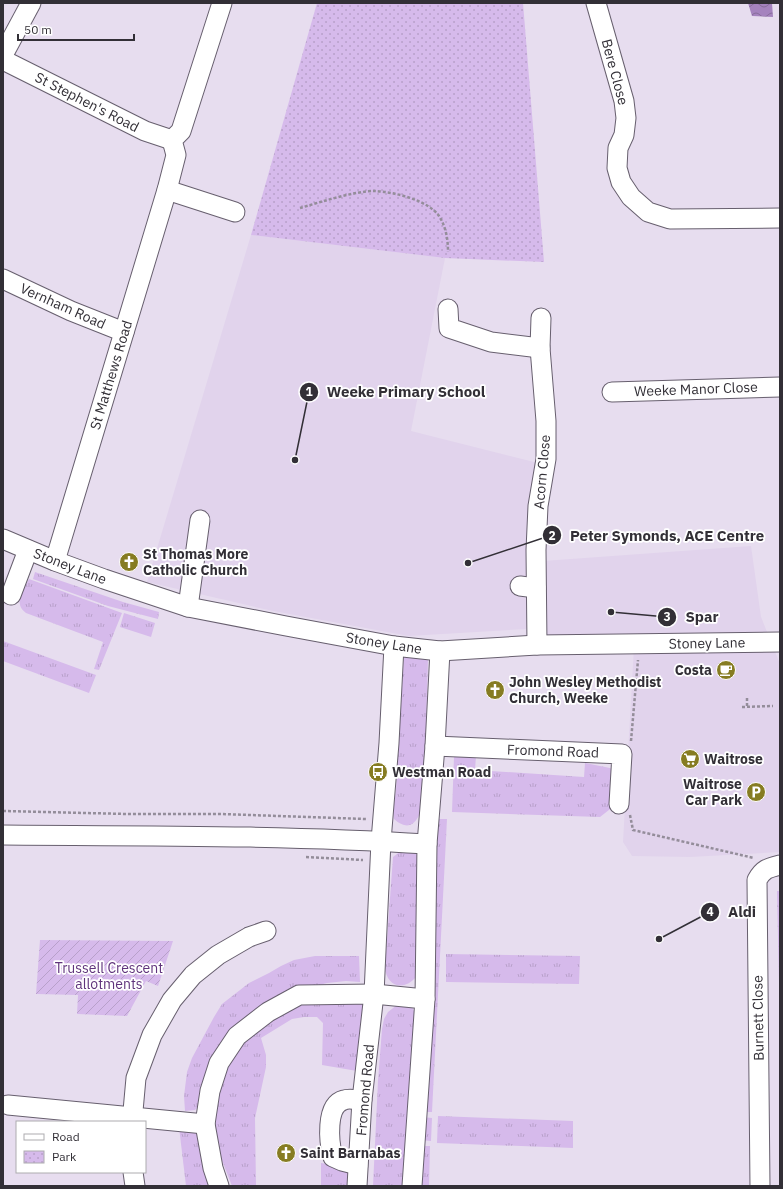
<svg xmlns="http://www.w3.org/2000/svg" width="783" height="1189" viewBox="0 0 783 1189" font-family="'IBM Plex Sans',sans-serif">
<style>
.built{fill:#e1d3ec}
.grass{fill:url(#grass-tufts)}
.forest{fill:url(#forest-firs)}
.park{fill:url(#park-dots)}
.garden{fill:url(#garden-furrows)}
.water{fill:url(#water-waves)}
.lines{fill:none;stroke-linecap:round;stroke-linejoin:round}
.minor-casing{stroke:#675f6e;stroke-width:21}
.path{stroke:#948d9a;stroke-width:2.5;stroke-dasharray:3 2;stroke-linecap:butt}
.minor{stroke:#fff;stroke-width:19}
.labels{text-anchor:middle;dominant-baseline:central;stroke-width:3.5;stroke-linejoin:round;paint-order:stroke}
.street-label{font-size:14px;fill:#322f36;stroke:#fff}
.poi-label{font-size:14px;font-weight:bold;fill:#322f36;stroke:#fff;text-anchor:start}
.park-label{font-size:14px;fill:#5f337b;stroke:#fff}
.leader{fill:none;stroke:#322f36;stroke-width:1.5}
.callout-dot{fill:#322f36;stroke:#fff;stroke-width:1.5}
.mark-label{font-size:12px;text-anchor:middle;font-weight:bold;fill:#fff}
.callout-label{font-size:15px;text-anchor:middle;font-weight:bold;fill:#322f36;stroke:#fff;stroke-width:3.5;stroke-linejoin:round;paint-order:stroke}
</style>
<defs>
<pattern id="grass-tufts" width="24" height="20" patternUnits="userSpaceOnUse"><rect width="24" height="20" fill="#d6baeb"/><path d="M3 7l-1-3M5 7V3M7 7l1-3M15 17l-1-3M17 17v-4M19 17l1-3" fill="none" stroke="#b8a0ca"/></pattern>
<pattern id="forest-firs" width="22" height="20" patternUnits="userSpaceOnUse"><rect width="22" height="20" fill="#d6baeb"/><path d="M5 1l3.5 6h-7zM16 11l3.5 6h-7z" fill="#b8a0ca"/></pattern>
<pattern id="park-dots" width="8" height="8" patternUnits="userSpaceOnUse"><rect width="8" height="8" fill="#d6baeb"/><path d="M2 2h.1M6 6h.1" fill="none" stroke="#b8a0ca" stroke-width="1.8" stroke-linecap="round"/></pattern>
<pattern id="garden-furrows" width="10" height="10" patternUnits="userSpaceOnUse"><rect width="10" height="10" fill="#d6baeb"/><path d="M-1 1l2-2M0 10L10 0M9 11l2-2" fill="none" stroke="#b8a0ca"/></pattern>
<pattern id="water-waves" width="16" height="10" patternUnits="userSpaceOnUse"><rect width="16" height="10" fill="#a583be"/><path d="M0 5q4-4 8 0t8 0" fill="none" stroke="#876c9b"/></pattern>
</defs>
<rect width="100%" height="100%" fill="#e7ddef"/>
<!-- built -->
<g class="built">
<polygon points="251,235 445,258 411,431 538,463 526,629 409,636 273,611 147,582"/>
<polygon points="751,546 761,617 780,664 780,852 690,857 632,856 623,842 634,647 544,643 543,561"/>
</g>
<!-- grass -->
<g class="grass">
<polygon points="35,572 123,602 159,612 158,619 108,606 33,579"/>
<path d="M29,579L122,613L99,670L94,669L103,642L26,613C13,603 23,591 29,579Z"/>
<polygon points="124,613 155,623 151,637 120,627"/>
<polygon points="3,641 96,675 89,693 3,661"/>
<path d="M404,656L428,658L424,800C420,818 412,835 394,819L393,811L396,790Z"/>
<polygon points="465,756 476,756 475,770 584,777 585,763 610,768 614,771 614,806 600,817 452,812 454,757"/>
<polygon points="436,819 447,819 432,1112 421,1112"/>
<path d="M405,848C416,850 417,853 419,863L416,977C403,992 386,986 385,967L393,857Z"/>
<polygon points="446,954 580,956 579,984 446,982"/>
<polygon points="315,956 359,956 360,982 346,981 327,983 278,995 264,1004 199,1106 195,1110 185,1111 184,1096 187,1072 192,1058 214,1017 222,1004 249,983 269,973 281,966 294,960"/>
<polygon points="365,1001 357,1071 322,1065 323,1023 317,1017 304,1017 292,1019 261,1038 266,1055 266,1067 255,1118 256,1186 232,1186 216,1145 215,1108 221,1073 239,1045 282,1012 309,1002"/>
<polygon points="397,1005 411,1005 414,1011 413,1067 406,1186 373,1186 378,1081 382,1029 384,1019 388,1012"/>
<polygon points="438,1116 573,1121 573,1148 437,1143"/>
<polygon points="422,1117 432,1118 431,1141 421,1140"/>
<polygon points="179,1127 197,1131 212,1186 186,1186"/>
<polygon points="420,1146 430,1146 429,1186 418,1186"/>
<polygon points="321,1163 350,1168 348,1186 321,1186"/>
</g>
<!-- forest -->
<polygon class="forest" points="777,891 780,891 780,1029"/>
<!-- park -->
<polygon class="park" points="317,3 523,3 544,262 445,258 251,235"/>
<!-- garden -->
<polygon class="garden" points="40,940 173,941 158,986 146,981 127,1016 77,1014 78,995 36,994"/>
<!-- water -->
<polygon class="water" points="748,3 772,3 773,17 752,16"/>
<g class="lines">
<defs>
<g id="minor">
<polyline points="596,3 624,101 626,118 624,135 618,148 617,168 621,182 631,197 648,212 670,219 780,218"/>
<polyline points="3,55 31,3"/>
<polyline points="3,60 145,131 172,140"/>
<polyline points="167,190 235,212"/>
<polyline points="3,279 71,311 124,332"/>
<polyline points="448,309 449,328 491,342 540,348"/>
<polyline points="612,392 780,387"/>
<polyline points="3,539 55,561 104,579 188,607 286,626 394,646 440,651 537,645 780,642"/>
<polyline points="55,561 167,190 176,155 172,140 181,131 222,3"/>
<polyline points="520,586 536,588"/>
<polyline points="11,595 28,550"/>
<polyline points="188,607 200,520"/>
<polyline points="537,645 536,550 538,506 546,459 546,421 540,348 541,318"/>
<polyline points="435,746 622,754 619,804"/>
<path d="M3,835C144,836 286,835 427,844"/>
<polyline points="8,1105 205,1124"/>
<polyline points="132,1122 136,1078 152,1035 172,1000 193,975 218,955 249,937 266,931"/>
<path d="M358,1165L342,1161L333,1157C329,1143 325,1105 344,1100C349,1098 357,1100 362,1100"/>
<polyline points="133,1172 135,1186"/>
<polyline points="219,1186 213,1168 205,1124 210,1091 219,1063 237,1036 268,1012 299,995 374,994 425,999"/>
<polyline points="357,1186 362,1100 374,994 381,841 389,743 394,646"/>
<polyline points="412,1186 425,999 427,844 435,746 440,651"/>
<path d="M760,1186L757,880C763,869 768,868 780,865"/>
</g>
</defs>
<!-- minor casing -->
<use href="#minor" class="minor-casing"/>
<!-- path -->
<g class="path">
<path d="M300,208C321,202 354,191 375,191C394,192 428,200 439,216C446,227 448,239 448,252"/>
<polyline points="747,698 747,707"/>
<polyline points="742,707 773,706"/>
<polyline points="631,741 638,660"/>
<polyline points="3,811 127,814 221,814 366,819"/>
<polyline points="630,815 633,830 754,858"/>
<polyline points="306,857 363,860"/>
</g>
<!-- minor -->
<use href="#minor" class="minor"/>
</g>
<!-- icons -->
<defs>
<symbol id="church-disc" viewBox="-11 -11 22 22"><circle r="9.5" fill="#867c22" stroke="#fff"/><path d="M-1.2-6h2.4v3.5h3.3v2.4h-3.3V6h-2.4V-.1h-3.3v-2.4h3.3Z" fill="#fff"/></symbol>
<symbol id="cafe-disc" viewBox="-11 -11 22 22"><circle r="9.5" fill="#867c22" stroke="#fff"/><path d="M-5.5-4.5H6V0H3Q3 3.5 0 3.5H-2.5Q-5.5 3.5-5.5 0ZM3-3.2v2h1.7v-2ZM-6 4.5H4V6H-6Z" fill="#fff"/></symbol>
<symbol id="supermarket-disc" viewBox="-11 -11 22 22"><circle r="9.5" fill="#867c22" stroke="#fff"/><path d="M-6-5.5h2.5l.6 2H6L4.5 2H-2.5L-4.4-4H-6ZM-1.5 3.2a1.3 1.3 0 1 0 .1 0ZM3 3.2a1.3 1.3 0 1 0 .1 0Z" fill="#fff"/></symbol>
<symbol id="bus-disc" viewBox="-11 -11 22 22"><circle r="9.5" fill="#867c22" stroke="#fff"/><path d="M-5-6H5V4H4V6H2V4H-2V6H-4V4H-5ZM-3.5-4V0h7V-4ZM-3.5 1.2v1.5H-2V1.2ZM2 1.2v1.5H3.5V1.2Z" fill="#fff"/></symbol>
<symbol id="parking-disc" viewBox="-11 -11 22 22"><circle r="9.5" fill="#867c22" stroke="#fff"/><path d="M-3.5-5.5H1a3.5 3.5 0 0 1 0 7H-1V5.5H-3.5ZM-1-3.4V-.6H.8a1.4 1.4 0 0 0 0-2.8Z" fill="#fff"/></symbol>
</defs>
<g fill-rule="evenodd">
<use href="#church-disc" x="118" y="551" width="22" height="22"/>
<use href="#cafe-disc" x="715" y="659" width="22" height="22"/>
<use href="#church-disc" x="484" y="679" width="22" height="22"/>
<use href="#supermarket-disc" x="679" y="748" width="22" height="22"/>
<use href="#bus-disc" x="367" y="761" width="22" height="22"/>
<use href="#parking-disc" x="745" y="781" width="22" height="22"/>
<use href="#church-disc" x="275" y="1142" width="22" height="22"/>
</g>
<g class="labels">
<!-- street labels -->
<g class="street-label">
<text transform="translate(615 72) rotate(75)">Bere Close</text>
<text transform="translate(87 102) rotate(27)">St Stephen's Road</text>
<text transform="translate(63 306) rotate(24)">Vernham Road</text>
<text transform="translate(111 375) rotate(-73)">St Matthews Road</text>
<text transform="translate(696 389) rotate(-2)">Weeke Manor Close</text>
<text transform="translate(542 472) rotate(-85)">Acorn Close</text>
<text transform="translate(70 566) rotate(21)">Stoney Lane</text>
<text transform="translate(384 643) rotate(9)">Stoney Lane</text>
<text transform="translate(707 643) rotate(-1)">Stoney Lane</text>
<text transform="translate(553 751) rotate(2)">Fromond Road</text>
<text transform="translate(758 1018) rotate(-91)">Burnett Close</text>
<text transform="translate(365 1090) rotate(-85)">Fromond Road</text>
</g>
<!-- poi labels -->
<g class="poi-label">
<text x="143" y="554">St Thomas More<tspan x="143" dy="16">Catholic Church</tspan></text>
<text x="712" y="670" text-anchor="end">Costa</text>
<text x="509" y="682">John Wesley Methodist<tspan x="509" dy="16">Church, Weeke</tspan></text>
<text x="704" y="759">Waitrose</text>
<text x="392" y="772">Westman Road</text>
<text x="742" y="784" text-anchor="end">Waitrose<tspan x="742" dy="16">Car Park</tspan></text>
<text x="300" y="1153">Saint Barnabas</text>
</g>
<!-- park labels -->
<g class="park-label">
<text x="109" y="968">Trussell Crescent<tspan x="109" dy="16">allotments</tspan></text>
</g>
</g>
<!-- callouts -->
<path class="leader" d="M295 460L309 392M468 563L552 535M611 612L667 617M659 939L710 912"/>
<g class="callout-dot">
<circle cx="295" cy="460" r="4"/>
<circle cx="468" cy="563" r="4"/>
<circle cx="611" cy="612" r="4"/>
<circle cx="659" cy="939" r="4"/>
<circle cx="309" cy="392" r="10"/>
<circle cx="552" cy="535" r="10"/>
<circle cx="667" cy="617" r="10"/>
<circle cx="710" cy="912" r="10"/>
</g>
<g class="mark-label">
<text x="309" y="396">1</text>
<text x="552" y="540">2</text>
<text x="667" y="621">3</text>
<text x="710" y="916">4</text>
</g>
<g class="callout-label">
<text x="406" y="397">Weeke Primary School</text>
<text x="667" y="541">Peter Symonds, ACE Centre</text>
<text x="702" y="622">Spar</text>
<text x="742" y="917">Aldi</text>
</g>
<!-- border -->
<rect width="783" height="1189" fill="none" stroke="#322f36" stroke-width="8"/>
<!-- legend -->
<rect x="16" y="1121" width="130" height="52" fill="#ffffff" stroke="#adacaf"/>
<rect x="24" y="1134" width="20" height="6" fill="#ffffff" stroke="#adacaf"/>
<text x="52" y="1141" font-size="12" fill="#322f36">Road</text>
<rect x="24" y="1151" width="20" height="12" fill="url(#park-dots)" stroke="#adacaf"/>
<text x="52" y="1161" font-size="12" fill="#322f36">Park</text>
<!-- scale -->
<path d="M18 34v6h116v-6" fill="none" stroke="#322f36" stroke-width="2"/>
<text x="24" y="34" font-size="12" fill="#322f36" stroke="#ffffff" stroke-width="3" paint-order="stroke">50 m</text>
</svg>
